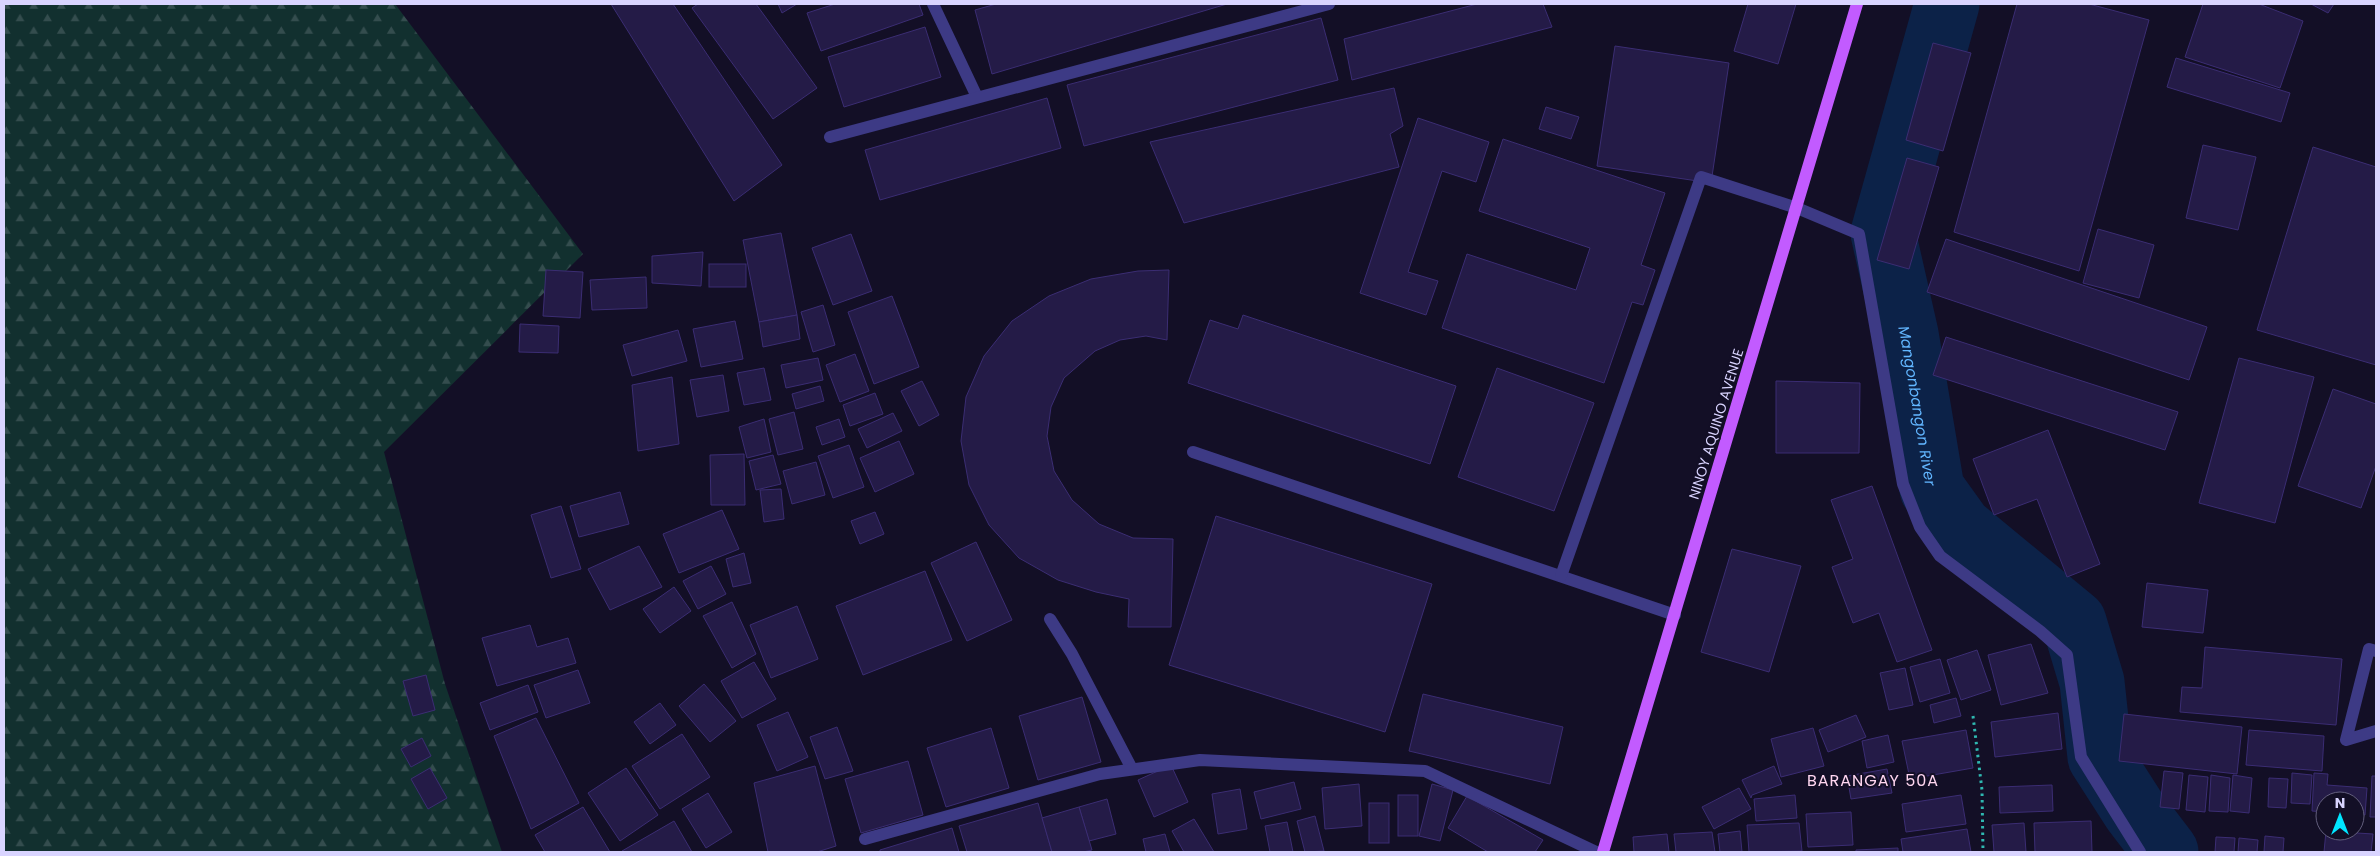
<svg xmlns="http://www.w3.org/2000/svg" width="2380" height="856" viewBox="0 0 2380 856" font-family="Poppins,sans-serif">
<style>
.forest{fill:url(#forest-firs)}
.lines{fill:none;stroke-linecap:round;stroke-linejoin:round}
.river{stroke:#0c2248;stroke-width:65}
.building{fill:#241b47;stroke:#3b2d73}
.path{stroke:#2fb8b0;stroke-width:3;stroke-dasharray:2.5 4;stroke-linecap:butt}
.minor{stroke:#3d3a85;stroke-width:12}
.major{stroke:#c25bff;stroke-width:12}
.labels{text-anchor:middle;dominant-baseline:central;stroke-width:4;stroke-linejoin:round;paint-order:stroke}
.street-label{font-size:14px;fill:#d9d4ff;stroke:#130f26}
.water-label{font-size:15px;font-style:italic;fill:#62b6ff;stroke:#130f26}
.quarter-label{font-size:16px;letter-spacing:1px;fill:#ffd6f0;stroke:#130f26}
</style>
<defs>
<pattern id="forest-firs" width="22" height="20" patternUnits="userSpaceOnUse" patternTransform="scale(1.25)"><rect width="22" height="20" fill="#12302f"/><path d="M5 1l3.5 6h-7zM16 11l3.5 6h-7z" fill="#344d4e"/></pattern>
</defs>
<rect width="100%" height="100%" fill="#130f26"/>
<!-- forest -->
<polygon class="forest" points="4,4 395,4 583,254 384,452 445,684 502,852 4,852"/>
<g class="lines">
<!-- river -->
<path class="river" id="s1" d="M1947,4L1883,233L1906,334L1932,489L1960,528L2074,622L2092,682L2100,757L2134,810L2166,852"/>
</g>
<!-- building -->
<g class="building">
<polygon points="611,4 673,4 782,165 734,201"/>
<polygon points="698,4 756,4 817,88 773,119 692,8"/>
<polygon points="778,4 797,4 782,13"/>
<polygon points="835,4 919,4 923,15 821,51 807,13"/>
<polygon points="996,4 1227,4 992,74 975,10"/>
<polygon points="1477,4 1543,4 1552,27 1352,80 1344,39"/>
<polygon points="1748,4 1796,4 1778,64 1734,51"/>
<polygon points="2017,4 2089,4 2149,20 2079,271 1954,232"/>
<polygon points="2203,4 2259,4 2303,21 2280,88 2185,57"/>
<polygon points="2311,4 2334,4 2328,13"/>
<polygon points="1321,18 1338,80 1084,146 1067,85"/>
<polygon points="925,27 941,77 844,107 828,57"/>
<polygon points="1933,43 1971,53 1943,151 1906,140"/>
<polygon points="1615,46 1729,63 1711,183 1597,166"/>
<polygon points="2176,58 2290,93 2281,122 2167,87"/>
<polygon points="1394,88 1403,126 1390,134 1399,167 1184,223 1150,142"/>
<polygon points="1047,98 1061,148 880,200 865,150"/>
<polygon points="1546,107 1579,117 1571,139 1539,129"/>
<polygon points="1418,118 1489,142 1476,182 1442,171 1408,272 1438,281 1426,315 1360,293"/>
<polygon points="1503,139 1665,193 1641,265 1655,270 1643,305 1632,302 1604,383 1442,328 1467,254 1576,290 1590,248 1479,211"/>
<polygon points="2203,145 2256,157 2238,230 2186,218"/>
<polygon points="2313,147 2376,167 2376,365 2257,330"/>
<polygon points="1907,158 1939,167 1909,269 1877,260"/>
<polygon points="2098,229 2154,245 2139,298 2083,283"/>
<polygon points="781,233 797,315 759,322 743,240"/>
<polygon points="851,234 872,291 833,305 812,248"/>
<polygon points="1946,239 2207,327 2189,380 1927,292"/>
<polygon points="703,252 701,286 652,283 652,256"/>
<rect x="709" y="264" width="37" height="23"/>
<polygon points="546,270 583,272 580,318 543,316"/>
<polygon points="1169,270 1167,340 1146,336 1120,340 1095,351 1064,378 1051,407 1047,436 1054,471 1072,500 1099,524 1133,538 1173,539 1171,627 1128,627 1129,599 1096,592 1058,580 1019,558 989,525 969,485 961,441 966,397 984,356 1012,321 1049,296 1091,279 1138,271"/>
<polygon points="646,277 647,308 592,310 590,280"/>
<polygon points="892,296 919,367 874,384 848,312"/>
<polygon points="823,305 835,345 813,352 801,312"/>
<polygon points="797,315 800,339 763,347 759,322"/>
<polygon points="1243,315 1456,386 1430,464 1188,383 1210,320 1238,329"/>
<polygon points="735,321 743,359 701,367 693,329"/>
<polygon points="520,324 559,326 558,353 519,352"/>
<polygon points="678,330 687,361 632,376 623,345"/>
<polygon points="1946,337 2178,412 2165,450 1933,375"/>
<polygon points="855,354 869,391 840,402 826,365"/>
<polygon points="818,358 823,380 786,388 781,365"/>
<polygon points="2239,358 2314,377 2275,523 2199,503"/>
<polygon points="764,368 771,400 744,405 737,373"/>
<polygon points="1497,368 1594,403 1554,511 1458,477"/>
<polygon points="723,375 729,411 697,417 690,380"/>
<polygon points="672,377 679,444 638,451 632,385"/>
<polygon points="922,381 939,415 919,426 901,391"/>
<polygon points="1776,381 1860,383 1859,453 1776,453"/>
<polygon points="820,386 824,401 796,409 792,394"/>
<polygon points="2333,389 2376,404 2376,466 2361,508 2298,486"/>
<polygon points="875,393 883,414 850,426 843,405"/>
<polygon points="794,412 803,449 778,455 769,419"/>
<polygon points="893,413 902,431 867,448 858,429"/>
<polygon points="764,419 771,452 747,458 739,427"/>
<polygon points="839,419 845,437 822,445 816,427"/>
<polygon points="2048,430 2100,564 2067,577 2037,499 1994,515 1973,459"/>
<polygon points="899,441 914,474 875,492 860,458"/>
<polygon points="849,445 864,487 833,498 818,456"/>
<polygon points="744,454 745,505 711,505 710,455"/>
<polygon points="773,455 781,484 756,490 749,461"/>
<polygon points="816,462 825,495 792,504 783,471"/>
<polygon points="1872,486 1932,650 1897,662 1879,613 1853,623 1832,567 1853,559 1831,500"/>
<polygon points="781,489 784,519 764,522 760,490"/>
<polygon points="620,492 629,524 579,537 570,506"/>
<polygon points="561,506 581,569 551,578 531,515"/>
<polygon points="722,510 739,549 679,573 663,534"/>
<polygon points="875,512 884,534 860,544 851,521"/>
<polygon points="1216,516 1432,584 1385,732 1169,665"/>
<polygon points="976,542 1012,620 967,641 931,563"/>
<polygon points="639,546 662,587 610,610 588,569"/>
<polygon points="1732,549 1801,566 1769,672 1701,652"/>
<polygon points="744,553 751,583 733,587 726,559"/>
<polygon points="711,566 726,594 698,609 683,581"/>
<polygon points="925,571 952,640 863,675 836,606"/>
<polygon points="2147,583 2208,590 2203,633 2142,627"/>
<polygon points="674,587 691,611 660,633 643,609"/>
<polygon points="732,602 756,654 732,668 703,616"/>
<polygon points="797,606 818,659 771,678 750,625"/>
<polygon points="530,625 537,647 568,638 576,663 497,686 482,638"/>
<polygon points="2031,644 2048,693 2001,705 1988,655"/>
<polygon points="2205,647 2342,659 2336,725 2180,712 2182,687 2202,688"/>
<polygon points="1977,650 1991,690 1961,700 1947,660"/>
<polygon points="1940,659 1950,693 1920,702 1910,667"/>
<polygon points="754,662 776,699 742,718 721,681"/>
<polygon points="1905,668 1913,705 1889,710 1880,673"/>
<polygon points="578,670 590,703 546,718 534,685"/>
<polygon points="426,675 435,710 413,716 403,681"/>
<polygon points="704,684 736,721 710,742 679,706"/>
<polygon points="528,685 538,712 490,730 480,703"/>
<polygon points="1423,694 1563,727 1550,784 1409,751"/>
<polygon points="1082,697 1101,762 1038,780 1019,716"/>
<polygon points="1956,698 1961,716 1934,723 1930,705"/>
<polygon points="660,703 676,725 650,744 634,722"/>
<polygon points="788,712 808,757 777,771 757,725"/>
<polygon points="2058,713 2062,749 1995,757 1991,722"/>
<polygon points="2124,714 2242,727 2237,774 2119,761"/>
<polygon points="1856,715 1866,737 1828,752 1819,730"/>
<polygon points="536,718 579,803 531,829 494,736"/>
<polygon points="837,727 853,771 825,779 810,737"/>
<polygon points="991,728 1009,788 946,807 927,748"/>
<polygon points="1813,728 1824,766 1781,777 1771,739"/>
<polygon points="1966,730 1973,768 1910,779 1902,741"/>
<polygon points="2249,730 2324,736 2322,771 2246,765"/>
<polygon points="682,734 710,777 660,809 632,766"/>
<polygon points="1888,735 1894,762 1867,768 1862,741"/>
<polygon points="422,738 431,756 411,767 401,749"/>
<polygon points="908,761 923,815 861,833 845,779"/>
<polygon points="1171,765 1188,802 1154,817 1138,780"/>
<polygon points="815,766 836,846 817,852 768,852 754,783"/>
<polygon points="1774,766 1782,784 1752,795 1751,798 1742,780"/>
<polygon points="430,768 447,798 428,809 411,779"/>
<polygon points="626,768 658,815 620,841 588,793"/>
<polygon points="1887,769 1892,793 1851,799 1847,776"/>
<polygon points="2164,771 2183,773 2179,809 2160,807"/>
<polygon points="2292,773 2312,775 2310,804 2291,803"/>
<polygon points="2314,773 2328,774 2327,785 2367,788 2365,815 2355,814 2355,801 2325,801 2325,812 2312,811"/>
<polygon points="2189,775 2208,777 2205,812 2186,810"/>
<polygon points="2211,775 2230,778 2228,812 2209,811"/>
<polygon points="2233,775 2252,778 2249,813 2230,811"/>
<polygon points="2372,776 2376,776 2376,817 2370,817"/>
<polygon points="2269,778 2288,779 2286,808 2268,807"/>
<polygon points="1294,782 1301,809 1261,819 1254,792"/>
<polygon points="1359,784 1362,826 1325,829 1322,788"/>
<polygon points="1432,784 1453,790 1440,841 1419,836"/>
<polygon points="2052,785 2053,811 2000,813 1999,787"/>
<polygon points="1739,788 1751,809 1714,829 1702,807"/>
<polygon points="1240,789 1247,829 1218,834 1212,794"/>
<polygon points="708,793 732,832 706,848 682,809"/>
<rect x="1398" y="795" width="20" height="41"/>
<polygon points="1795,795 1797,818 1756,821 1754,799"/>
<polygon points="1961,795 1966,824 1906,832 1902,804"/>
<polygon points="1467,796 1543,840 1535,852 1488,852 1448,828"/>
<polygon points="1107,799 1116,834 1089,841 1079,807"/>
<polygon points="1038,803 1052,852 967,852 959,826"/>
<rect x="1369" y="803" width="20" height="40"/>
<polygon points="583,807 610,852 545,852 535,835"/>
<polygon points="1079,807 1092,850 1083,852 1052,852 1042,818"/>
<polygon points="1851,812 1853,845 1808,847 1806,814"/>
<polygon points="1315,816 1324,851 1305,852 1297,821"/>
<polygon points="1194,819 1214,852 1184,852 1172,831"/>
<polygon points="674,821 692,852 623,852 622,851"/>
<polygon points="2091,821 2092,852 2035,852 2034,823"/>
<polygon points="1287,822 1293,852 1270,852 1265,826"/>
<polygon points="1799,823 1802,851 1749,852 1747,825"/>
<polygon points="2024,823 2026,852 1994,852 1992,825"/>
<polygon points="952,828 959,852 880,852 880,850"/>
<polygon points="1967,829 1971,852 1903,852 1901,839"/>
<polygon points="1740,831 1742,852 1720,852 1718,834"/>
<polygon points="2326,831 2373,834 2371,852 2324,852"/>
<polygon points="1712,832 1715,852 1676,852 1674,834"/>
<polygon points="1165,834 1170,852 1146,852 1143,839"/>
<polygon points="1667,834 1669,852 1634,852 1633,837"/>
<polygon points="2265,836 2284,838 2283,852 2264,852"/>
<polygon points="2216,837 2235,838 2234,852 2215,852"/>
<polygon points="2239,838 2258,840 2257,852 2238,852"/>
<polygon points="1898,848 1898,852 1856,852 1856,850"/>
</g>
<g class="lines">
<!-- path -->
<polyline class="path" points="1973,716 1982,790 1983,852"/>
<!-- minor -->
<g class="minor">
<polyline points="933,4 977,97"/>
<polyline points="830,137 1329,4"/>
<polyline points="1193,452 1675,615"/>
<polyline points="1561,576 1701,177 1797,208 1859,234 1903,484 1920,527 1940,556 2040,631 2067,655 2081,757 2140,852"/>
<polyline points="1050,619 1072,654 1132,769"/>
<polyline points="2376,651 2369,649 2346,740 2376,731"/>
<polyline points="865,839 1100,774 1200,760 1425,771 1596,852"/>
</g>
<!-- major -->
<polyline class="major" points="1603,852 1857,4"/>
</g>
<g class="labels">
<!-- street labels -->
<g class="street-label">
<text transform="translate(1716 424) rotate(-73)">NINOY AQUINO AVENUE</text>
</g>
<!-- water labels -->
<g class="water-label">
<text stroke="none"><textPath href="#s1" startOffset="414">Mangonbangon River</textPath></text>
</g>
<!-- quarter labels -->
<g class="quarter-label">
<text x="1873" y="780">BARANGAY 50A</text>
</g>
</g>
<!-- border -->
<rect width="2380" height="856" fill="none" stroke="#d9d4ff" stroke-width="10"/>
<!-- north arrow -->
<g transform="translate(2340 816)"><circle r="24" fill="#130f26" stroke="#625e7d"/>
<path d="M0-4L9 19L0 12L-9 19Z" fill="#00e5ff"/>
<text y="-8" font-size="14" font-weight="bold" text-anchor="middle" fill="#d9d4ff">N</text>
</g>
</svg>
